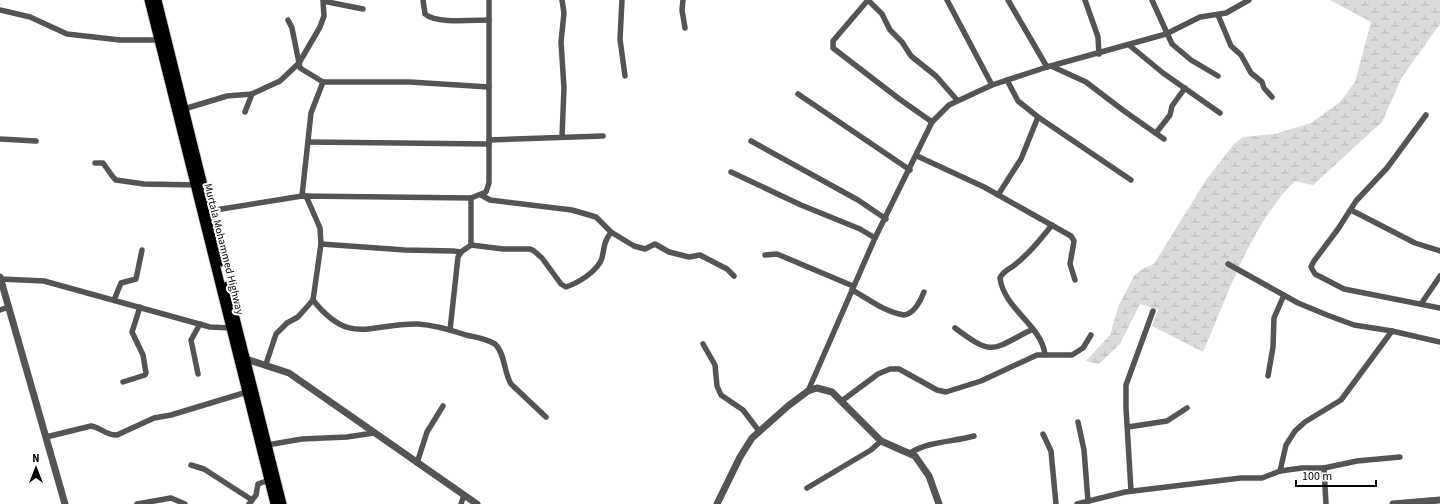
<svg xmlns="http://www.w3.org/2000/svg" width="1440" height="504" viewBox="0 0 1440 504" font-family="'Source Sans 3',sans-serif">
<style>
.wetland{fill:url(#wetland-marsh)}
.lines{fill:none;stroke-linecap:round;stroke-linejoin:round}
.trunk-casing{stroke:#dbdbdb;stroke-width:11}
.minor{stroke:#545454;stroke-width:5.5}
.tertiary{stroke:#545454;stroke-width:7}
.trunk{stroke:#000;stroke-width:9}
.labels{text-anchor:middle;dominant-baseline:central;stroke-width:4;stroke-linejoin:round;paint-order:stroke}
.street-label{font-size:11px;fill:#000;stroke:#fff}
</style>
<defs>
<pattern id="wetland-marsh" width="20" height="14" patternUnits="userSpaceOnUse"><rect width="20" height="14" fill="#dbdbdb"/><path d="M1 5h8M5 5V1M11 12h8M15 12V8" fill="none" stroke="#bababa"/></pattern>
</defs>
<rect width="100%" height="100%" fill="#fff"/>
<!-- wetland -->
<path class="wetland" d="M1330,0H1440V24L1402,77L1382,122L1313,185L1295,181C1250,225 1228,295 1203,352L1152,326L1158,310L1140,304L1120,344L1099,364L1086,361L1110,335L1119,305L1134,276L1142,269L1154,264L1206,180L1234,144L1243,137L1275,134L1311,123L1340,102L1355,82L1371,22Z"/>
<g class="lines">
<defs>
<g id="trunk">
<polyline points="149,0 275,504"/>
<polyline points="157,0 222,262"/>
<polyline points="227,286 282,504"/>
</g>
</defs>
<!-- trunk casing -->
<use href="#trunk" class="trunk-casing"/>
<!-- minor -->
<g class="minor">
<path d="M423,0L425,14C436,24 473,20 489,20"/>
<polyline points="622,0 620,39 625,76"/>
<polyline points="683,0 682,10 685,28"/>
<polyline points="868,0 833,41 833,48 898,98 932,122"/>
<polyline points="868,0 882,14 890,30 902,42 911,56 936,76 957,100"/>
<polyline points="947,0 992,85"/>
<polyline points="1008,0 1047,67"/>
<polyline points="1085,0 1098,37 1099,54"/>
<polyline points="1152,0 1172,44 1191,60 1218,76"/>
<polyline points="0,10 30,17 67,34 120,40 160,40"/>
<polyline points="1218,15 1231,46 1241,55 1251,73 1262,82 1264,88 1272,97"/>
<polyline points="288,20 292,28 300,68 323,82 410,82 489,87"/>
<polyline points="1129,45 1163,73 1220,113"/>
<polyline points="1051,66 1086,82 1124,111 1164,139"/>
<polyline points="1007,80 1018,101 1038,117 1131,180"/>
<polyline points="798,94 910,170"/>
<polyline points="184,109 227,96 252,94"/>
<polyline points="245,112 252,94 280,81 299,63 320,27 324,16 323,1 363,9"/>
<polyline points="1426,115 1387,168 1356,201 1338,229 1314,261 1311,267 1315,274 1344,289 1440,308"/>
<polyline points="1156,133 1170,115 1172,106 1185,88"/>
<polyline points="562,137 564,88 561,42 564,13 562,0"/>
<polyline points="0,139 36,141"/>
<polyline points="489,140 603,136"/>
<polyline points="751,141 858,200 886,219"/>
<polyline points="308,142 489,144"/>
<polyline points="917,156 984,187 1071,236 1074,241 1070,264 1075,280"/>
<polyline points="95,163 103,163 113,177 116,180 144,184 196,185"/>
<polyline points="731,172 801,205 860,229 875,238"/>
<polyline points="481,195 490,200 572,210 596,217 611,232 634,246 645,249 655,244 669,252 689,257 700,255 727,269 734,276"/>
<polyline points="998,195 1021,159 1038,117"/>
<polyline points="302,196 311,113 323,82"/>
<polyline points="1351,210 1415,243 1440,251"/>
<polyline points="209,211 302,196 471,198 486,192 489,183 489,0"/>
<polyline points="321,244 405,250 453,251 461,252"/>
<polyline points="471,245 471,198"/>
<polyline points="765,255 777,254 853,286"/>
<polyline points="1228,264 1298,303 1327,315 1354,325 1392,331 1440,342"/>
<polyline points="1,279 44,281 210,327 231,328"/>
<path d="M852,290C869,299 884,312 904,315C914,314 921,300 924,292"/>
<polyline points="114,300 121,283 136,279 142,250"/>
<path d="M313,300C350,347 370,323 418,324C434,325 451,330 466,335C475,337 488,339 495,344C505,353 504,373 511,384L546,417"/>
<polyline points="1421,304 1440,276"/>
<polyline points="0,310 9,307"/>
<path d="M955,328C994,357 991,350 1033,329"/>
<path d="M450,330L458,257L461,252L471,245L503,249H530L534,251L542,258L561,284L566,287C578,283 598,271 602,258C605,245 603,244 611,232"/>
<polyline points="703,344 715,365 717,386 721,395 743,410 759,431"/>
<path d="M1045,354C1041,325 1004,309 1000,278C1003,272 1007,270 1012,267C1028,255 1040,240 1052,225"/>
<polyline points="266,364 276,334 287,323 298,317 313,300 321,244 320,228 306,196"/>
<polyline points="198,374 191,340 200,324"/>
<polyline points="1268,376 1273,347 1274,318 1284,295"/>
<polyline points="123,382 145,375 146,373 143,355 132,332 140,307"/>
<polyline points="808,391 875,238 932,122 949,105 992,85 1047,67 1166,34 1200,17 1226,13 1249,0"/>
<polyline points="843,400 878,374 890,369 899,369 937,390 946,392 981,381 1037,355 1072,355 1083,348 1091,335"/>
<polyline points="1078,422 1084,450 1088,501"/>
<polyline points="1128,427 1167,421 1187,408"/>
<polyline points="1043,434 1051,451 1056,504"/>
<path d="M46,437L91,426C100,427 107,436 117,435L154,418L171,415L247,392"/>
<polyline points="267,445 302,439 347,437 374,433"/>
<path d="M910,453C929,441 953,442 974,436"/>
<polyline points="417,463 427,432 443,406"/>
<polyline points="191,465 204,469 252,500"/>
<polyline points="1324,468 1326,504"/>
<polyline points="1280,471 1286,445 1295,431 1305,422 1341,400 1392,331"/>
<polyline points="807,488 871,450 881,441"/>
<polyline points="1131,491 1126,408 1126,385 1153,311"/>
<polyline points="137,504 171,498 185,504"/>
<polyline points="249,504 256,495 258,484 269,480"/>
<polyline points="461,504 464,495"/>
<polyline points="1077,504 1125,492 1241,478 1262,478 1280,471 1302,468 1324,468 1357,461 1400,457"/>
</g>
<!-- tertiary -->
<g class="tertiary">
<polyline points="0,277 65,504"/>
<polyline points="246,359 289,373 477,504"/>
<polyline points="717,504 740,457 752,438 788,406 808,391 817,388 832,392 881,441 915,456 929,476 939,504"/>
<polyline points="1393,504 1440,500"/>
</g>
<!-- trunk -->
<use href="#trunk" class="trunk"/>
</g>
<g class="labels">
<!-- street labels -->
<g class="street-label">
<text transform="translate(224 249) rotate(76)">Murtala Mohammed Highway</text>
</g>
</g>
<!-- north arrow -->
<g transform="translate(36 468)" stroke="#ffffff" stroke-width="3" paint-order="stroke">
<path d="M0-3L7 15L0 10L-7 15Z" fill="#000000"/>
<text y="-6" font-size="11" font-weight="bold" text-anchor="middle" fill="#000000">N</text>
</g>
<!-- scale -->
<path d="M1296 480v6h80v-6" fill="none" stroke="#000000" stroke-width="2"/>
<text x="1302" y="480" font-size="12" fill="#000000" stroke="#ffffff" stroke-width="3" paint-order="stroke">100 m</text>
</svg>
